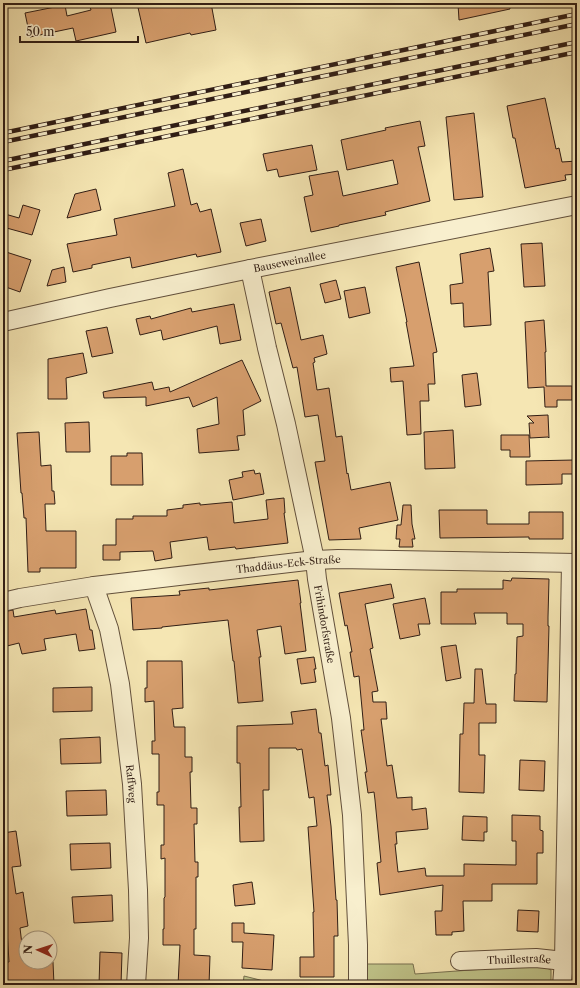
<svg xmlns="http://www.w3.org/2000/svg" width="580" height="988" viewBox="0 0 580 988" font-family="'Libre Caslon Text',serif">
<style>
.green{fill:#c0c48a;stroke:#787150}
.building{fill:#d79f6e;stroke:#311e15}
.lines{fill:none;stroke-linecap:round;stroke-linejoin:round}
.minor-casing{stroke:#62503c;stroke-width:20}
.minor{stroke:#f8efce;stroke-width:18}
.rail-casing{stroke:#311e15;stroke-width:4.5}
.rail{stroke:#f8efce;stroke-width:3;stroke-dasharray:9;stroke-linecap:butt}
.labels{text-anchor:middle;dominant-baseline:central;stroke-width:3.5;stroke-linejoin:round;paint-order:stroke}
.street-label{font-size:10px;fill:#311e15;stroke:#f8efce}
</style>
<rect width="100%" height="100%" fill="#f5e6b3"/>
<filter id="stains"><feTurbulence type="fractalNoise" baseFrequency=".005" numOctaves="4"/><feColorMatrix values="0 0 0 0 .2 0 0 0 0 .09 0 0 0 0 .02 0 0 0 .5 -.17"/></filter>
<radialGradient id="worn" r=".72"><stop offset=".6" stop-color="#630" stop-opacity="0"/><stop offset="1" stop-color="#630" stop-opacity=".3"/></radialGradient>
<!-- green -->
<g class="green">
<polygon points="367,964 413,964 415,974 541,965 551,970 551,985 367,985"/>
<polygon points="244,976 280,985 243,985"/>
</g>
<!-- building -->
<g class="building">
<polygon points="89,3 110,3 116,32 76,41 73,28 30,37 25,13 65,5 67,16 91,10"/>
<polygon points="137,3 211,3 216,30 191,35 190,33 146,43"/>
<polygon points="466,3 509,3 510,9 459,20 458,4"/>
<polygon points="545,98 556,149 559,148 562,162 577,161 577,174 565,175 566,180 525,188 515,138 513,138 507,106"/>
<polygon points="474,113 483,197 454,200 446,117"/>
<polygon points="420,121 425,146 418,147 430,201 385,212 386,215 339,225 339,226 311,232 304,197 313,195 309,176 338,171 343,196 398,184 393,160 347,170 341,140 386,130 385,128"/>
<polygon points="312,145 317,170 279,177 277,169 267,171 263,154"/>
<polygon points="183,169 191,205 197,203 200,212 211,209 221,252 197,257 196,254 132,268 130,257 92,265 92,268 73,272 67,244 117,235 114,219 175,206 168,173"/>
<polygon points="96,189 101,210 67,218 75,194"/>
<polygon points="23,205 40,210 32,235 3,227 3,221 5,214 19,218"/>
<polygon points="261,219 266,241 246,246 240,223"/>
<polygon points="542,243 545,286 524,287 521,244"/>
<polygon points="490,248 494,271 488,272 491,325 464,327 463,303 451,304 450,285 463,283 460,254"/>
<polygon points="3,251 31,260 20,292 3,286"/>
<polygon points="419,262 437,352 433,353 435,384 428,384 429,401 420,401 421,434 407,435 403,381 391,382 390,368 414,366 406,322 407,322 396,267"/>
<polygon points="64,267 66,282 47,286 52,270"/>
<polygon points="336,280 341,299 325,303 320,284"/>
<polygon points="290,287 301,340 323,335 327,354 314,358 315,362 313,363 317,390 329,388 336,437 342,436 347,474 348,473 351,490 390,482 398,520 359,528 361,539 329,540 315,462 325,461 318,415 305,417 297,367 293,368 281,323 276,324 269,292"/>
<polygon points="365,287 370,313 349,318 344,291"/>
<polygon points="234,304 241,340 220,344 217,326 163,340 161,330 140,335 136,319 150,316 151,319 191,308 192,312"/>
<polygon points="544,320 546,352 545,352 546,386 572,386 572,400 557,400 557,407 545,407 544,387 528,388 525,322"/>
<polygon points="107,327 113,353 92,357 86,331"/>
<polygon points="83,353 87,373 66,378 67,399 48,399 48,359"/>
<polygon points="242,360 261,401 243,410 245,435 237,436 239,450 199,453 197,429 219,424 217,397 193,407 189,397 146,406 146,397 104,398 103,392 152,382 154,390 169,387 170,392"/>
<polygon points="477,373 481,405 465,407 462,375"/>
<polygon points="548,415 549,438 548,437 530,438 529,423 534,423 527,416"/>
<polygon points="89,422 90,452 66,452 65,423"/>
<polygon points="453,430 455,468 425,469 424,432"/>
<polygon points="39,432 41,466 51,465 52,491 54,491 55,504 45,504 46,531 76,531 76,568 40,568 40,572 28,572 26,518 24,518 22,493 21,493 17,433"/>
<polygon points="501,435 529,435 530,457 510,457 510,450 501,450"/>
<polygon points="127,453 142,453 143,485 111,485 111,456 127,456"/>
<polygon points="574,460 574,474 562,474 562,484 526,485 526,461"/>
<polygon points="254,470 255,474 260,473 264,494 233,500 229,480 243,477 242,472"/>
<polygon points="284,498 285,513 284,513 288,543 236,549 235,547 209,550 207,537 170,542 172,558 155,561 153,551 120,552 120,560 103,560 103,545 116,545 116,519 133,519 133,516 167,516 167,510 183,508 183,505 200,503 200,505 232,502 234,523 268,519 266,500"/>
<polygon points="403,505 411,505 412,524 415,539 412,539 413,547 399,547 400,539 396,539 397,525 401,525"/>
<polygon points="439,510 487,510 487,524 529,524 529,512 563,512 563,539 529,539 529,537 440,538"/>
<polygon points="512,578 549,579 548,617 548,626 549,626 547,702 514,701 515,674 516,674 517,637 523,636 523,624 507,624 507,613 474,613 476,624 441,624 441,592 457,592 457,589 503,589 503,580 511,581"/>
<polygon points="298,580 301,603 300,603 306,651 285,654 281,626 257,630 261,657 259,657 263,701 238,703 234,661 233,661 228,620 162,627 162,628 133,630 131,598 180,595 179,591 209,588 209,590"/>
<polygon points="391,584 394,598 365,604 373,648 370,649 378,691 372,692 373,702 386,702 387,719 381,719 387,766 392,765 397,798 412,797 412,810 426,808 428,829 396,832 397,844 395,844 398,872 425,868 426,876 464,876 464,864 516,865 516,841 512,841 512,815 540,816 540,830 543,831 543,853 537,853 537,884 492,884 492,901 463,901 464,931 452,932 452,935 436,935 435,911 442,911 443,885 380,895 377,863 381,862 375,800 374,792 368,793 365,772 367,772 361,730 364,730 359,676 354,677 350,652 352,652 347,625 345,626 339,593"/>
<polygon points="425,598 430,624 418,624 420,635 400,639 393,604"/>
<polygon points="86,609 90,630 92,630 95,649 79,651 76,634 44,639 46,650 22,654 19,643 3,647 3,612 13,610 14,617 55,610 56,614"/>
<polygon points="456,645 461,678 446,681 441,647"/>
<polygon points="314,657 316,669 314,669 316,682 301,684 297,659"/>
<polygon points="147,661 182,661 183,708 172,709 174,727 185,727 185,757 192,757 192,772 190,772 191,808 197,808 197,824 194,824 195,862 198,862 198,877 196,877 196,929 194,929 194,955 210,956 209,985 178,985 180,945 163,945 163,929 164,929 164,898 165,897 165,858 161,859 161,845 164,845 164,805 157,805 157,792 159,792 159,754 152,754 152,741 155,741 154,701 145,702 145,688 147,688"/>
<polygon points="475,669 482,669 486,704 496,704 496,723 479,723 479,755 485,755 484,793 459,792 460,734 463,734 464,703 474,703"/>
<polygon points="92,687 92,711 53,712 53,688"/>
<polygon points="316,709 319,733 321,733 325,766 328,765 331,795 327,795 331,826 336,900 337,900 338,936 334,936 334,977 300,977 300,957 314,957 313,912 314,912 308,827 317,826 314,797 309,798 302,749 297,750 296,748 269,748 269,790 263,790 264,841 240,842 239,807 241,807 240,763 237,763 237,726 293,724 291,712"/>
<polygon points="100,737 101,763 61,764 60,739"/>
<polygon points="520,760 545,761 544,791 519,790"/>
<polygon points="106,790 107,815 67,816 66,791"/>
<polygon points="463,816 487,817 487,832 484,832 484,841 462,840"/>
<polygon points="16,831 21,866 12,867 16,894 23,892 28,926 20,928 24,961 26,961 26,962 53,962 54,985 7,985 6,962 9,962 7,930 3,930 3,833"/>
<polygon points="110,843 111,868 71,870 70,844"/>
<polygon points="252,882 255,904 235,906 233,885"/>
<polygon points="112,895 113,921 74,923 72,897"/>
<polygon points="518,910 539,911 538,932 517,931"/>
<polygon points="232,923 244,923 244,933 274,935 272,970 242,968 243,942 232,942"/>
<polygon points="100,952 122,953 121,985 99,985"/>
</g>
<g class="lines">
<defs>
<g id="minor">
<path id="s1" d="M250,269L267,348L286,424L315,560L317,579L341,718L352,815L358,945V985"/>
<path id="s2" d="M3,322L110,298L250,269L577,205"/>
<path id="s3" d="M94,586L109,629L120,684L132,784L138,890L139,938L136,985"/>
<path id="s4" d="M3,602L20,598L94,586L315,560L338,559L577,563"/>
<path id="s5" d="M460,961L536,958L564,961L577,960"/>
<polyline points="562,985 564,961 571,563"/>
</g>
</defs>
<!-- minor casing -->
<use href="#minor" class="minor-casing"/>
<!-- minor -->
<use href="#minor" class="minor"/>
<defs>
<g id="rail">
<polyline points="3,133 577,14"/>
<polyline points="3,142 577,24"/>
<polyline points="3,161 577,42"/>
<polyline points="3,170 577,52"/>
</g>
</defs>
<!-- rail casing -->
<use href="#rail" class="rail-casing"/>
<!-- rail -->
<use href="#rail" class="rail"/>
</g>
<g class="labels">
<!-- street labels -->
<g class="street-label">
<text stroke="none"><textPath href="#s2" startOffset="293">Bauseweinallee</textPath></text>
<text stroke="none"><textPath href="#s4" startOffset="288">Thaddäus-Eck-Straße</textPath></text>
<text stroke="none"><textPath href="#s1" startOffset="363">Frihindorfstraße</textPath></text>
<text stroke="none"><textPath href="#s3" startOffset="202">Raffweg</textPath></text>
<text stroke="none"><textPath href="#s5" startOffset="59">Thuillestraße</textPath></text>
</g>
</g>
<!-- margin -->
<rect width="580" height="988" fill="none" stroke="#f5e6b3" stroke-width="16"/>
<rect x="4" y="4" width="572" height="980" fill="none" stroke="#311e15" stroke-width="2"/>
<rect x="8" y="8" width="564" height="972" fill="none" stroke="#311e15"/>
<!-- north arrow -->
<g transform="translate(38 950) rotate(273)"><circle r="19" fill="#f8efce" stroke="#a89b84"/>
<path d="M0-3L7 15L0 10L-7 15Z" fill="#8f2418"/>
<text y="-6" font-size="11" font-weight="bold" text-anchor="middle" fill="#311e15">N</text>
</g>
<!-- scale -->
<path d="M20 36v6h118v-6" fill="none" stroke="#311e15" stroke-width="2"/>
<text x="26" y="36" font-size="12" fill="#311e15" stroke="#f8efce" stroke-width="3" paint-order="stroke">50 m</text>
<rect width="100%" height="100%" filter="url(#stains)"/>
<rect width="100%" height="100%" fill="url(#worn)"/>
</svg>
